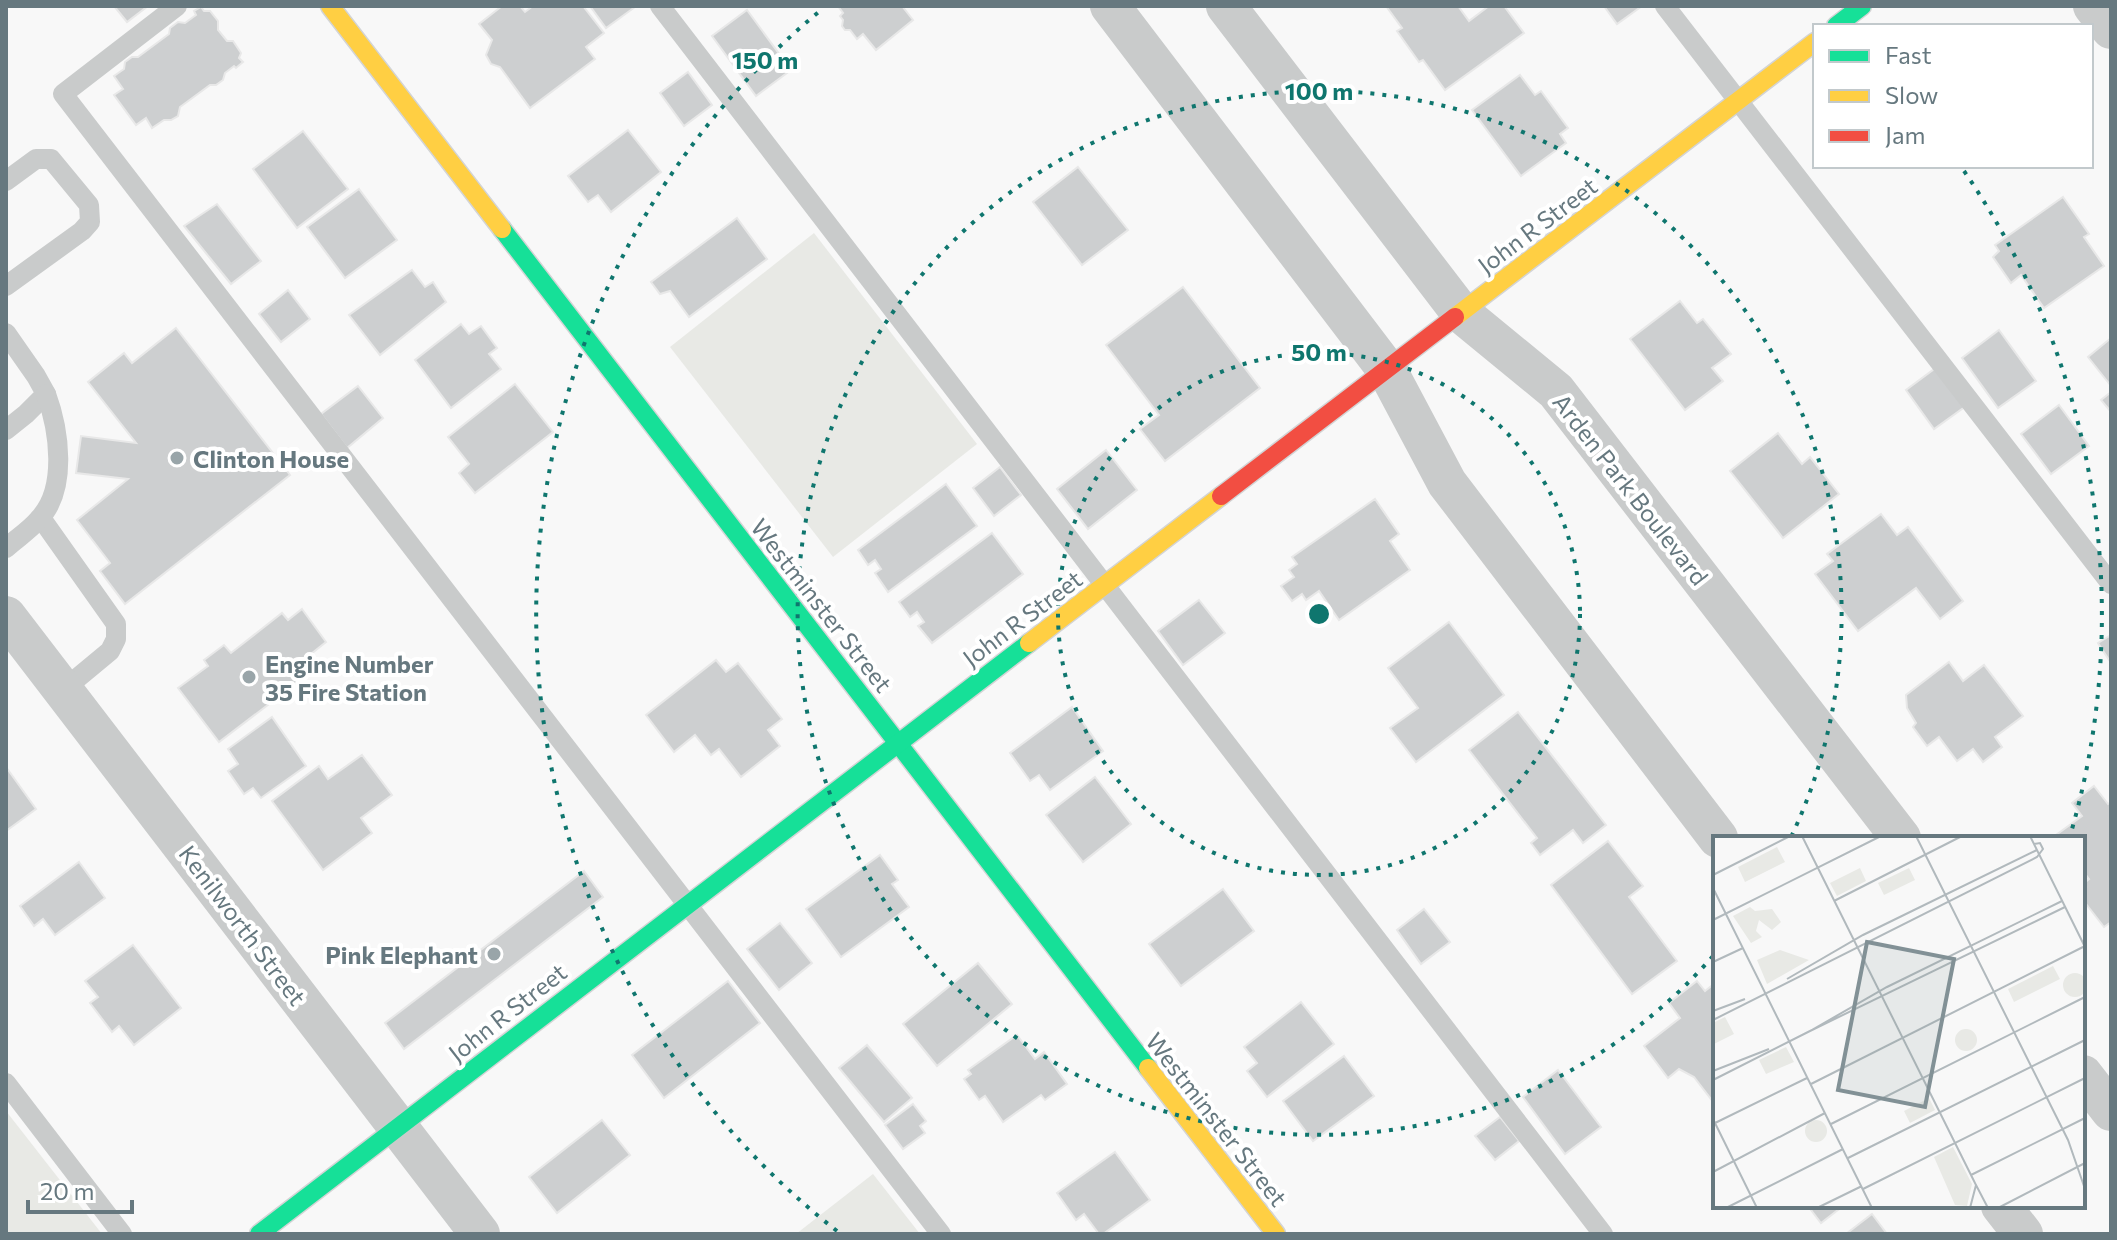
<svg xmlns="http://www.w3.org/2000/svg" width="2117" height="1240" viewBox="0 0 2117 1240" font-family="Commissioner,sans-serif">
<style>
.green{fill:#e8e9e5}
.building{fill:#cdcfd0;stroke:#e8e8e8;stroke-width:2}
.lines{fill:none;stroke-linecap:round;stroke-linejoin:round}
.fast-casing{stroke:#d3d4d5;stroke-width:21}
.slow-casing{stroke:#d3d4d5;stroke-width:21}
.jam-casing{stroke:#d3d4d5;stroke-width:21}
.lane{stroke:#c9cbcb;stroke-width:20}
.street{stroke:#c9cbcb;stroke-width:40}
.fast{stroke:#16e098;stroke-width:18}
.slow{stroke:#ffcf43;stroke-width:18}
.jam{stroke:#f24e42;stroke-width:18}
.ring{fill:none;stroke:#0f766e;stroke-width:4;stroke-dasharray:4 8}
.poi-dot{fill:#99a5a9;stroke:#fff;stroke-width:3}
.labels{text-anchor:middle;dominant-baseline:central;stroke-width:8;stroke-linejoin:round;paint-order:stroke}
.street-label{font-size:24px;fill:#66787f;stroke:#fff}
.poi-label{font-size:24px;font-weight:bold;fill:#66787f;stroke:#fff;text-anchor:start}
.inset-road{fill:none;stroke:#b1b9bd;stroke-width:2}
.view{fill:#829196;fill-opacity:0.15;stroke:#829196;stroke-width:4}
.inset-edge{fill:none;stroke:#66787f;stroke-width:4}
.centre{fill:#0f766e;stroke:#fff;stroke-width:4}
.ring-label{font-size:24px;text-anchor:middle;font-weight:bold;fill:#0f766e;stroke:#fff;stroke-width:8;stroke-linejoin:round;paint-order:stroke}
</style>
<rect width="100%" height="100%" fill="#f8f8f8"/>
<!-- green -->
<g class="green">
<polygon points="814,233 977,444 833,557 670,347"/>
<polygon points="6,1111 102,1234 6,1234"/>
<polygon points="873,1174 920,1234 796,1234"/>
</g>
<!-- building -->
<g class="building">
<polygon points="114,6 148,6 127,22"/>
<polygon points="502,6 520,6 525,12 533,6 583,6 604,33 586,47 595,59 530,108 500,67 491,64 486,55 492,40 479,24"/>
<polygon points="590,6 634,6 635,7 606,28"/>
<polygon points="838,6 902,6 913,20 876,50 863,34 857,39 850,30 845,30 842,26 843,20 840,16 843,13"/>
<polygon points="1386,6 1458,6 1469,21 1489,6 1504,6 1524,33 1445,90 1423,60 1419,62 1397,31 1402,28"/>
<polygon points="1604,6 1642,6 1617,24"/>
<polygon points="201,7 204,11 210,11 218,21 218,30 227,41 233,41 241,53 239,58 243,62 236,68 234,66 225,73 223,80 216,85 210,85 180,107 178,116 171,120 164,120 152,128 146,118 136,125 114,95 123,89 114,76 124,69 125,62 132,57 138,57 169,34 170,28 178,22 185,23 196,15 194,11"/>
<polygon points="747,10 791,70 756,96 712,36"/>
<polygon points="688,72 712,105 684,126 660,93"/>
<polygon points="1520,75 1535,95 1541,91 1568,128 1560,134 1566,143 1521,176 1472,110"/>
<polygon points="628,130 661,172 611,212 598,195 588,202 568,176"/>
<polygon points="303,131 348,189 297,228 253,169"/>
<polygon points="1078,167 1128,230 1082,265 1033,202"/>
<polygon points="359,189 397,240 345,278 307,227"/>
<polygon points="2063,197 2089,234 2084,237 2104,266 2044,308 2021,275 2011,283 1993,257 1999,251 1995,245"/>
<polygon points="217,204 261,261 231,284 184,226"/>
<polygon points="737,218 767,259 689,317 670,291 660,294 651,282"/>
<polygon points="412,270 425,287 433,282 446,302 380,355 349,315"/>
<polygon points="1183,287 1260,388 1165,461 1140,429 1159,415 1106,345"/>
<polygon points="288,290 310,319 281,342 259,314"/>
<polygon points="1680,301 1697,323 1703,319 1731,354 1712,368 1723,381 1685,410 1630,339"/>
<polygon points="461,324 469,334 481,326 497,348 489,354 501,369 451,408 415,360"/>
<polygon points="176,328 290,475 125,604 100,571 110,563 77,520 128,479 76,473 81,436 136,443 88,382 124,353 132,363"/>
<polygon points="1999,330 2036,381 1998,408 1962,358"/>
<polygon points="2111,338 2111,386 2088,357"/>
<polygon points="1937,367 1966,406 1934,429 1906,390"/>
<polygon points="515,384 553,432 475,493 459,473 469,464 448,437"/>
<polygon points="358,386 383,418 347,448 321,414"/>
<polygon points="2111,392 2111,412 2101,400"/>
<polygon points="2059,405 2089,446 2051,474 2021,434"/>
<polygon points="1778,433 1802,464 1810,457 1839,494 1783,538 1730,471"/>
<polygon points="1106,450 1137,490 1088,529 1057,489"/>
<polygon points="1000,467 1021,495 994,516 973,488"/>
<polygon points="946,484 977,526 888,592 875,573 881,569 875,560 868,565 858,550"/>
<polygon points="1375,499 1399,534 1390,541 1410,570 1339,620 1319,591 1306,600 1302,594 1292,601 1281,586 1294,577 1289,570 1297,564 1292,557"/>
<polygon points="1881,514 1897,535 1908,527 1963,601 1940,619 1916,588 1858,631 1815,574 1833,561 1827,554"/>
<polygon points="992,533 1023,574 932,643 918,626 924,622 917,612 910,617 899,602"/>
<polygon points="1199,600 1225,633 1183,665 1158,631"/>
<polygon points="302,609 326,642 311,654 319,666 219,742 178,688 208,666 204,660 224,645 231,653 282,613 288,620"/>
<polygon points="1449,622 1504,695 1416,762 1390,728 1418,708 1388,668"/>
<polygon points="2111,635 2111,663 2098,643"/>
<polygon points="716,660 726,672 738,663 782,719 768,730 780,746 741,777 719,749 711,755 695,735 674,752 646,715"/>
<polygon points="1949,662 1963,681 1984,665 2023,716 1995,737 2002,747 1983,762 1973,749 1957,761 1939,737 1927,746 1913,727 1916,723 1907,708 1906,695"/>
<polygon points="1072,707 1103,751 1050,790 1039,775 1030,781 1010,753"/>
<polygon points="1518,712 1606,825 1583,843 1573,830 1540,855 1531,843 1537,838 1469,750"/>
<polygon points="272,717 306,766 261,798 253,788 244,794 228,771 238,764 228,749"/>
<polygon points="362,755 392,795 361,818 372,833 323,870 272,801 319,766 328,779"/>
<polygon points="6,767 36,809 6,831"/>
<polygon points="1095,777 1131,824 1083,862 1046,815"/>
<polygon points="2094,786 2108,804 2111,802 2111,922 2104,927 2083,900 2083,890 2086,887 2083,884 2089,879 2083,871 2083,838 2058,838 2056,835 2082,816 2072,803"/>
<polygon points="1608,841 1643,886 1629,897 1677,961 1632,994 1551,885"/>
<polygon points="880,855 898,880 892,884 909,907 841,957 806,909"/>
<polygon points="79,862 105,898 55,935 43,919 34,926 20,906"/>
<polygon points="584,871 603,897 404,1049 385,1023"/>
<polygon points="1223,889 1254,931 1181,986 1149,944"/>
<polygon points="1424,909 1450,942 1421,964 1397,930"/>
<polygon points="780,923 812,963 779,990 747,949"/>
<polygon points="133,945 181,1008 134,1045 119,1026 112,1032 90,1003 98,997 85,981"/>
<polygon points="978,963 1012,1004 937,1066 903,1024"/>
<polygon points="728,981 760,1023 664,1098 632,1055"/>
<polygon points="1697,981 1705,991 1715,983 1715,1096 1711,1099 1694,1077 1679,1069 1668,1078 1644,1046 1680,1018 1669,1003"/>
<polygon points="1301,1002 1334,1044 1267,1097 1247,1071 1257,1063 1244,1047"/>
<polygon points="1017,1035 1035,1059 1044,1052 1067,1084 1045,1100 1041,1095 1003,1122 985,1096 979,1100 964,1079 971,1074 968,1070"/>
<polygon points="867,1045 912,1098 884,1122 839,1068"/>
<polygon points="1344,1056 1374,1096 1313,1141 1283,1101"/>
<polygon points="1558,1070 1601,1127 1565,1154 1523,1097"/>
<polygon points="913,1104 926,1121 920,1126 925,1133 903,1149 885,1125"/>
<polygon points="1500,1117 1519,1141 1495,1160 1475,1136"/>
<polygon points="602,1120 630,1155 557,1213 529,1177"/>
<polygon points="1115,1152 1150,1200 1103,1234 1099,1234 1084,1214 1076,1220 1057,1193"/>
<polygon points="1808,1206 1843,1206 1821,1223"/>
<polygon points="1872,1214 1887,1234 1846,1234"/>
</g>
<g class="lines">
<defs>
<g id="fast">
<polyline points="1836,26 1862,6"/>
<polyline points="502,229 1148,1068"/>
<polyline points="259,1234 1029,643"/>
</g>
<g id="slow">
<polyline points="330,6 502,229"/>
<polyline points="1455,317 1815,42"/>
<polyline points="1029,643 1221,496"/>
<polyline points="1148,1068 1276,1234"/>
</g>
<polyline id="jam" points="1221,496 1455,317"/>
</defs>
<!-- fast casing -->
<use href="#fast" class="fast-casing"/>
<!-- slow casing -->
<use href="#slow" class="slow-casing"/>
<!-- jam casing -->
<use href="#jam" class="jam-casing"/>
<!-- lane -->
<g class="lane">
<polyline points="177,6 63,94 941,1234"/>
<polyline points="660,6 1603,1234"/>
<polyline points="1665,6 2111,584"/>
<polyline points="6,181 36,159 51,159 89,205 90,222 82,231 6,286"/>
<polyline points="6,333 36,376 46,394 26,414 6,430"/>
<polyline points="41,518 116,624 116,639 110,651 63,690"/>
<path d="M6,548C17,538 30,530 39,519C68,489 59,429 46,394"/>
<polyline points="6,1083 122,1234"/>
</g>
<!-- street -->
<g class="street">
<polyline points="1110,6 1387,370 1447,483 1718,838"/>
<polyline points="1226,6 1461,313 1556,391 1901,838"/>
<polyline points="2093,6 2111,29"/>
<polyline points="6,616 480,1234"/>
<polyline points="2083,1075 2111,1111"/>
<polyline points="2001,1206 2023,1234"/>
</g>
<!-- fast -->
<use href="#fast" class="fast"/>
<!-- slow -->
<use href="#slow" class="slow"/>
<!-- jam -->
<use href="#jam" class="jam"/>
</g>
<!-- distance rings -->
<g class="ring">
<circle cx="1319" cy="614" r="261"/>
<path d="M1713 956A522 522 0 1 1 1792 835"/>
<path d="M837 1231A783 783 0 0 1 821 10M1964 171A783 783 0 0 1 2070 836"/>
</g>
<!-- markers -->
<g class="poi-dot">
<circle cx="177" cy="458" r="8"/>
<circle cx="249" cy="677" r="8"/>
<circle cx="494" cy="954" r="8"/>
</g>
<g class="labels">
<!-- street labels -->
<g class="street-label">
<text transform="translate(1537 225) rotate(-37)">John R Street</text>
<text transform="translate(1631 489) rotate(52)">Arden Park Boulevard</text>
<text transform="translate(822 605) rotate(52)">Westminster Street</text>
<text transform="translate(1022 618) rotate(-37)">John R Street</text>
<text transform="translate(243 925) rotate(53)">Kenilworth Street</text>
<text transform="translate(507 1012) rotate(-38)">John R Street</text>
<text transform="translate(1217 1119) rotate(52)">Westminster Street</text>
</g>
<!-- poi labels -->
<g class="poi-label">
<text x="193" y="458">Clinton House</text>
<text x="265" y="663">Engine Number<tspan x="265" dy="28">35 Fire Station</tspan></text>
<text x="478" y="954" text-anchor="end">Pink Elephant</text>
</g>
</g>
<!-- overview -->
<g transform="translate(1713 836)">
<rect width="372" height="372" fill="#f8f8f8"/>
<path d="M64,11L72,26L32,46L25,31ZM147,32L153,45L124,60L117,47ZM196,32L202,44L171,59L165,47ZM37,71L42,75L59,73L68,86L59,94L46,84L43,95L49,101L38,107L20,80ZM67,114L96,124L54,148L44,124ZM340,130L347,143L301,166L295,153ZM350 149a12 12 0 1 1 24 0a12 12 0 1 1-24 0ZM12,181L21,198L1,208L0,187ZM242 204a11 11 0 1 1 22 0a11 11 0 1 1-22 0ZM73,211L81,226L53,238L46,224ZM216,262L222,274L197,287L191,275ZM92 295a11 11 0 1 1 22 0a11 11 0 1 1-22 0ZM240,311L259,348L254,370L242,369L221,321Z" fill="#e8e9e5"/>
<path class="inset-road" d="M89,0L258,339L263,349L257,372M203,0L355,304L372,353M317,0L372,111M0,39L77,0M0,52L159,372M121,65L249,0M349,65L174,151L97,195L352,71M0,84L168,0M0,126L30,112M74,143L150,99L324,14M0,175L32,163M0,184L324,21L330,13L327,7L321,8M0,235L56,213M0,244L97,195M98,248L372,110M1,285L44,372M0,288L94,242M118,288L372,161M135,322L372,204M0,336L112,277M258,339L372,282M263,349L275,372M150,353L372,242M13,372L130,313M104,372L149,350M285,372L372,327"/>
<path class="view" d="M154,106L241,123L212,271L125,254Z"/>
<rect width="372" height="372" class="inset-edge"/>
</g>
<circle cx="1319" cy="614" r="12" class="centre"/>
<g class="ring-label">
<text x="765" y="69">150 m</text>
<text x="1319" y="100">100 m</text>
<text x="1319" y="361">50 m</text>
</g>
<!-- border -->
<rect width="2117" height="1240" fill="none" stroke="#66787f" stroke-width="16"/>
<!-- legend -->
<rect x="1813" y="24" width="280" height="144" fill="#ffffff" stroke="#c2c9cc" stroke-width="2"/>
<rect x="1829" y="50" width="40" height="12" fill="#16e098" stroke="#c2c9cc" stroke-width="2"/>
<text x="1885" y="64" font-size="24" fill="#66787f">Fast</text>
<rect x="1829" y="90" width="40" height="12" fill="#ffcf43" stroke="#c2c9cc" stroke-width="2"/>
<text x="1885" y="104" font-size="24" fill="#66787f">Slow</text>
<rect x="1829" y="130" width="40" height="12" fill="#f24e42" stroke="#c2c9cc" stroke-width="2"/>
<text x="1885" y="144" font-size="24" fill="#66787f">Jam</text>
<!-- scale -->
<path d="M28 1200v12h104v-12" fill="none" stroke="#66787f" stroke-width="4"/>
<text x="40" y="1200" font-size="24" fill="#66787f" stroke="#ffffff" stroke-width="6" paint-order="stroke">20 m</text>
</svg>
